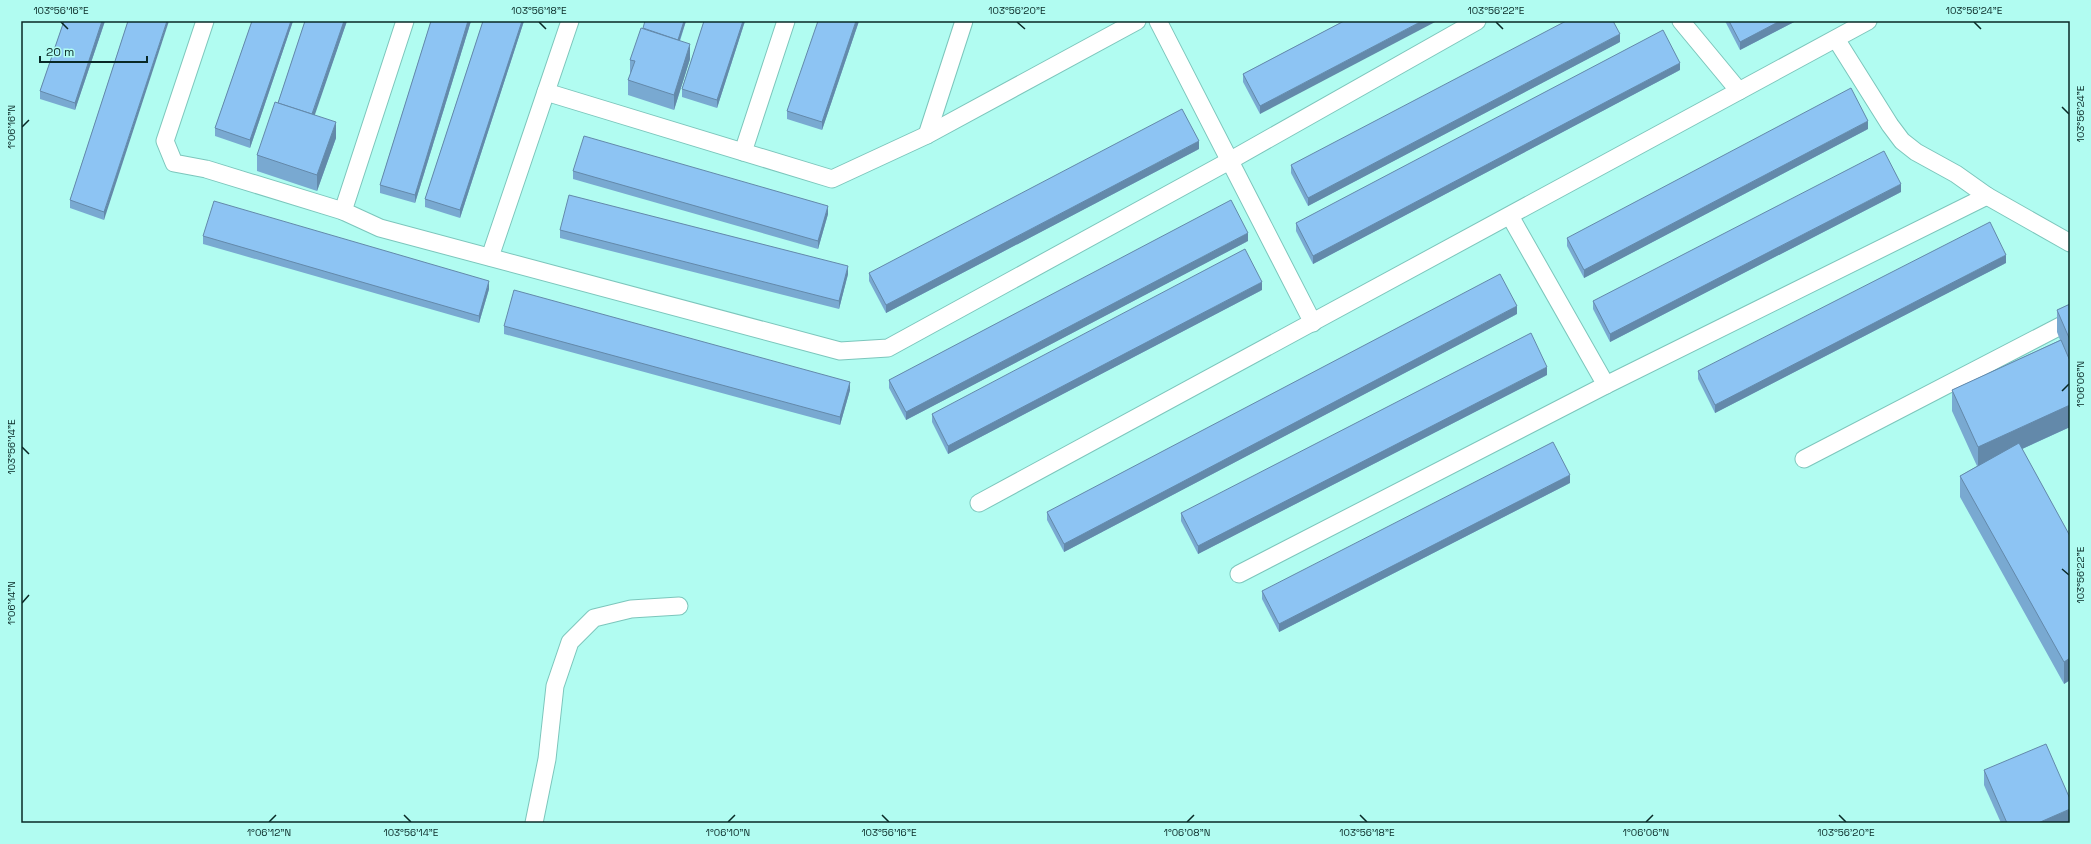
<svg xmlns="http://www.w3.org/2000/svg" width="2091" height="844" viewBox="0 0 2091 844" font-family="'Space Grotesk',sans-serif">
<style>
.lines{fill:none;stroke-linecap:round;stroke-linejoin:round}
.lane-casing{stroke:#7cc6bc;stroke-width:19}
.lane{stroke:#fff;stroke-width:17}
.wall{fill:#79a9d1}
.shaded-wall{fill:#6389aa}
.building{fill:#8dc4f3;stroke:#6389aa}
.ticks{fill:none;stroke:#092926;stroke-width:1.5}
.neatline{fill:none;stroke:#092926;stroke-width:1.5}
.ticks-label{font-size:10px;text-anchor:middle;fill:#092926}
</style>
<rect width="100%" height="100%" fill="#b1fcf1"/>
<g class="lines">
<defs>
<g id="lane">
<polyline points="205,21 165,141 174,163 206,169 343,211"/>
<polyline points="405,21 343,211 380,228 840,351 888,348 1231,160 1477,21"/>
<polyline points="1158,21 1313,323"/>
<polyline points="1681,21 1739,91"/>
<polyline points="546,92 832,179 927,135 1137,21"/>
<polyline points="927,135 964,21"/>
<polyline points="743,152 786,21"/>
<polyline points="1987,196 2070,243"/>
<polyline points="1510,216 1606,385"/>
<polyline points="490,257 570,21"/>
<polyline points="1804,459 2070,321"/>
<polyline points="979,503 1868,21"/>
<polyline points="1239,574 1606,385 1987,196 1956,174 1916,152 1902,141 1890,125 1836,39"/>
<polyline points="534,823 547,759 555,686 570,642 594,618 631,609 679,606"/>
</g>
</defs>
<!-- lane casing -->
<use href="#lane" class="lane-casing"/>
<!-- lane -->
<use href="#lane" class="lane"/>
</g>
<!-- wall -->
<g class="wall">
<polygon points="64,21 105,21 75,110 40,99 40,91"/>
<polygon points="128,21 104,220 70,208 70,200"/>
<polygon points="252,21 293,21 250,148 215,136 215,128"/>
<polygon points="305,21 347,21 314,115 336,138 317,191 257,171 257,155 278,103"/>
<polygon points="431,21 471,21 415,203 380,193 380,185"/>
<polygon points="483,21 524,21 460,218 425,207 425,199"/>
<polygon points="686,21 680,41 690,59 674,110 628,95 628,80 630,75 630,60 643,28"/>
<polygon points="704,21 745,21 717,108 682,97 682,89"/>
<polygon points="859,21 822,130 787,119 787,111"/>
<polygon points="1344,21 1260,114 1243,82 1243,74"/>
<polygon points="1725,21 1796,21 1740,50"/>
<polygon points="1620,42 1308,206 1291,173 1291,165"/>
<polygon points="1680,70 1313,264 1296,231 1296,223"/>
<polygon points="1868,129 1584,278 1567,246 1567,238"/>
<polygon points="1199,149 886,313 869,281 869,273"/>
<polygon points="573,171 828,214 818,249 573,179"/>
<polygon points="1901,192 1610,342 1593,309 1593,301"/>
<polygon points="560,230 848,274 839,309 560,238"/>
<polygon points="203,236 489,289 479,323 203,244"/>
<polygon points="1248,241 906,420 889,388 889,380"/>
<polygon points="2006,263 1715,413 1698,379 1698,371"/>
<polygon points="1262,290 948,454 932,422 932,414"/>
<polygon points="2070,304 2070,427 2022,449 2070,536 2070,680 2064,684 1960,497 1960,476 1977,466 1952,411 1952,390 2060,340 2057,332 2057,310"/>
<polygon points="1517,314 1064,552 1047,520 1047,512"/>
<polygon points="504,326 850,390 840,425 504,334"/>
<polygon points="1547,375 1198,554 1181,521 1181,513"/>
<polygon points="1570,483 1279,632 1262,599 1262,591"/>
<polygon points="1984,770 2070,823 2001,823 1984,785"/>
</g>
<!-- shaded-wall -->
<g class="shaded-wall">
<polygon points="102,21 105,21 75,110 75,103"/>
<polygon points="167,21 169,21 104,220 104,212"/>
<polygon points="291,21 293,21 250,148 250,140"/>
<polygon points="344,21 347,21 310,129 310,121"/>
<polygon points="468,21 471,21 415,203 415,195"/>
<polygon points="522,21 524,21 460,218 460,210"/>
<polygon points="684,21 686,21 675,54 675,46"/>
<polygon points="743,21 745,21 717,108 717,100"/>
<polygon points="856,21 859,21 822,130 822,122"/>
<polygon points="1422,21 1437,21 1260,114 1260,106"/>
<polygon points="1780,21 1796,21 1740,50 1740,42"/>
<polygon points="1620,34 1620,42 1308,206 1308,198"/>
<polygon points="690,44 690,59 674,110 674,95"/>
<polygon points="1680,63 1680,70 1313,264 1313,256"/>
<polygon points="1868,121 1868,129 1584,278 1584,270"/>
<polygon points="336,122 336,138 317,191 317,175"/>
<polygon points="1199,141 1199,149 886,313 886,305"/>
<polygon points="1901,184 1901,192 1610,342 1610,334"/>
<polygon points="828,206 828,214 818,249 818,241"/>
<polygon points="1248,233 1248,241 906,420 906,412"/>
<polygon points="2006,255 2006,263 1715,413 1715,405"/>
<polygon points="848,266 848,274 839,309 839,301"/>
<polygon points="489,281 489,289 479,323 479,316"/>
<polygon points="1262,282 1262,290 948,454 948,446"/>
<polygon points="1517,306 1517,314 1064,552 1064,544"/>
<polygon points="1547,367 1547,375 1198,554 1198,546"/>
<polygon points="850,382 850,390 840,425 840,417"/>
<polygon points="2070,405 2070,427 1978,469 1978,447"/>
<polygon points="1570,475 1570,483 1279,632 1279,624"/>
<polygon points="2070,658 2070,680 2064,684 2064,662"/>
<polygon points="2070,809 2070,823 2038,823"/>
</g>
<!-- building -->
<g class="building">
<polygon points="64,21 102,21 75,103 40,91"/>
<polygon points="128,21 167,21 104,212 70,200"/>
<polygon points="252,21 291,21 250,140 215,128"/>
<polygon points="305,21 344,21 312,114 278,103"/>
<polygon points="431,21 468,21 415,195 380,185"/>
<polygon points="483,21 522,21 460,210 425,199"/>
<polygon points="645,21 684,21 678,40 643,28"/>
<polygon points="704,21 743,21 717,100 682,89"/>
<polygon points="818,21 856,21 822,122 787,111"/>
<polygon points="1344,21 1422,21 1260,106 1243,74"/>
<polygon points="1566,21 1613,21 1620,34 1308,198 1291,165"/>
<polygon points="1729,21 1780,21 1740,42"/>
<polygon points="641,28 690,44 674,95 628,80 635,61 630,60"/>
<polygon points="1663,30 1680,63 1313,256 1296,223"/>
<polygon points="1851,88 1868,121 1584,270 1567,238"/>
<polygon points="275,102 336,122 317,175 257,155"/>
<polygon points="1182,109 1199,141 886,305 869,273"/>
<polygon points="584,136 828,206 818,241 573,171"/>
<polygon points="1884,151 1901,184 1610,334 1593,301"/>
<polygon points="569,195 848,266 839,301 560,230"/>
<polygon points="1231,200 1248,233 906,412 889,380"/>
<polygon points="214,201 489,281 479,316 203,236"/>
<polygon points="1990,222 2006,255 1715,405 1698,371"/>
<polygon points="1245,249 1262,282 948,446 932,414"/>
<polygon points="1500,274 1517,306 1064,544 1047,512"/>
<polygon points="514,290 850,382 840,417 504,326"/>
<polygon points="2070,304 2070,340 2057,310"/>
<polygon points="1531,333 1547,367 1198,546 1181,513"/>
<polygon points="2061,340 2070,361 2070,405 1978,447 1952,390"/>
<polygon points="1553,442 1570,475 1279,624 1262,591"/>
<polygon points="2019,443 2070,536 2070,658 2064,662 1960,476"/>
<polygon points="2046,744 2070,799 2070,809 2038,823 2007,823 1984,770"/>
</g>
<!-- ticks -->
<path class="ticks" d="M61,22L68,29M539,22L546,29M1017,22L1025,29M1496,22L1503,29M1974,22L1981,29M2062,107L2069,114M22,127L29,120M2062,391L2069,384M22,447L29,454M2062,569L2069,575M22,603L29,595M404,815L411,822M882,815L889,822M1360,815L1367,822M1839,815L1846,822M269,822L276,815M728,822L735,815M1187,822L1194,815M1646,822L1653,815"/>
<!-- border -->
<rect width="2091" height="844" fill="none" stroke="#b1fcf1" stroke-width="44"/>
<!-- scale -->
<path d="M40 56v6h107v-6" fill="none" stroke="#092926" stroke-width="2"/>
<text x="46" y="56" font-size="12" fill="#092926" stroke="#b1fcf1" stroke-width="3" paint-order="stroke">20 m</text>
<rect x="22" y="22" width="2047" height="800" class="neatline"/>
<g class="ticks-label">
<text x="61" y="14">103°56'16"E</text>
<text x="539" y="14">103°56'18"E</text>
<text x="1017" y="14">103°56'20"E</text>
<text x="1496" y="14">103°56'22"E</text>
<text x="1974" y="14">103°56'24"E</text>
<text transform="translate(2080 114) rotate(-90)" y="4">103°56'24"E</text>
<text transform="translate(11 127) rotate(-90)" y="4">1°06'16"N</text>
<text transform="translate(2080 384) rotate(-90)" y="4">1°06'06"N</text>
<text transform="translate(11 447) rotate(-90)" y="4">103°56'14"E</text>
<text transform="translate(2080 575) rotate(-90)" y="4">103°56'22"E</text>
<text transform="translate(11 603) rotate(-90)" y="4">1°06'14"N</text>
<text x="269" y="836">1°06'12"N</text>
<text x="411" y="836">103°56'14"E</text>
<text x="728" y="836">1°06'10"N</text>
<text x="889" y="836">103°56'16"E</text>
<text x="1187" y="836">1°06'08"N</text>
<text x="1367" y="836">103°56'18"E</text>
<text x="1646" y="836">1°06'06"N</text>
<text x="1846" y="836">103°56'20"E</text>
</g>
</svg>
